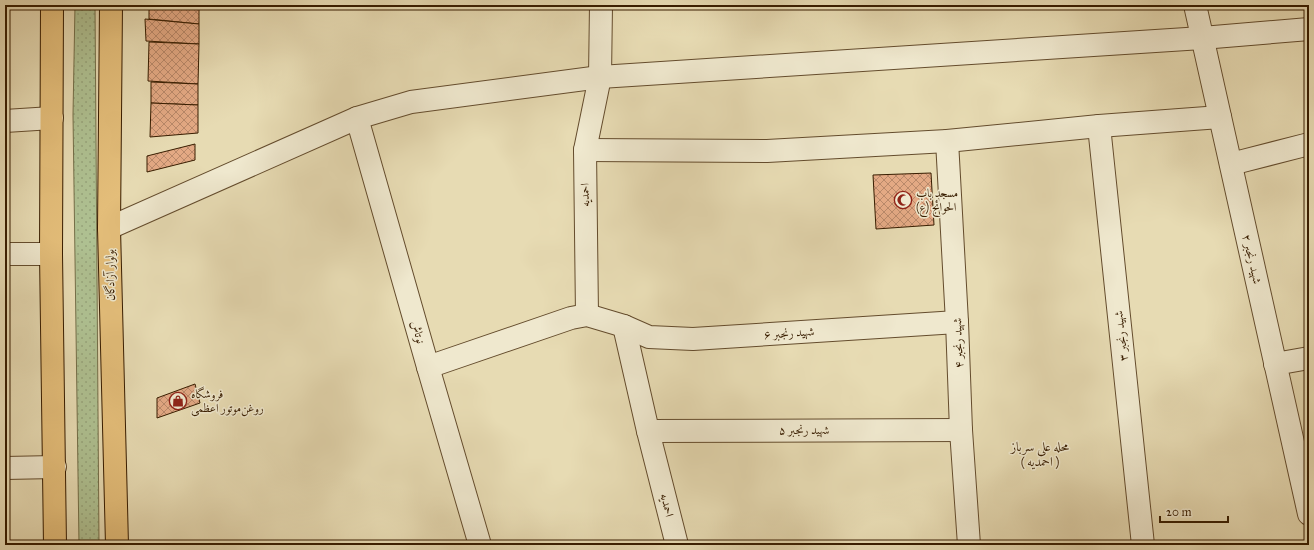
<svg xmlns="http://www.w3.org/2000/svg" width="1314" height="550" viewBox="0 0 1314 550" font-family="'IM FELL Great Primer',Amiri,serif">
<style>
.grass{fill:url(#grass-dots);stroke:#746f49}
.building{fill:url(#building-cross-hatch);stroke:#381d00}
.lines{fill:none;stroke-linecap:round;stroke-linejoin:round}
.minor-casing{stroke:#644c2d;stroke-width:24}
.major-casing{stroke:#381d00;stroke-width:24}
.minor{stroke:#efe8ce;stroke-width:22}
.major{stroke:#e4be7a;stroke-width:22}
.labels{text-anchor:middle;dominant-baseline:central;stroke-width:3;stroke-linejoin:round;paint-order:stroke}
.poi-label{font-size:12px;fill:#381d00;stroke:#efe8ce;text-anchor:start}
.street-label{font-size:12px;fill:#381d00;stroke:#efe8ce}
.neighbourhood-label{font-size:13px;fill:#381d00;stroke:#efe8ce}
</style>
<defs>
<pattern id="grass-dots" width="8" height="8" patternUnits="userSpaceOnUse"><rect width="8" height="8" fill="#afc192"/><path d="M2 2h.1M6 6h.1" fill="none" stroke="#97a57c" stroke-width="1.8" stroke-linecap="round"/></pattern>
<pattern id="building-cross-hatch" width="8" height="8" patternUnits="userSpaceOnUse"><rect width="8" height="8" fill="#e3a984"/><path d="M0 0l8 8M0 8l8-8" fill="none" stroke="#b9896a"/></pattern>
</defs>
<rect width="100%" height="100%" fill="#e7dbb3"/>
<filter id="stains"><feTurbulence type="fractalNoise" baseFrequency=".005" numOctaves="4"/><feColorMatrix values="0 0 0 0 .2 0 0 0 0 .09 0 0 0 0 .02 0 0 0 .5 -.17"/></filter>
<radialGradient id="worn" r=".72"><stop offset=".6" stop-color="#630" stop-opacity="0"/><stop offset="1" stop-color="#630" stop-opacity=".3"/></radialGradient>
<!-- grass -->
<g class="grass">
<polygon points="75,5 95,5 99,545 79,545 73,115"/>
<polygon points="5,511 7,511 8,545 5,545"/>
</g>
<!-- building -->
<g class="building">
<polygon points="149,5 199,5 199,24 149,19"/>
<polygon points="145,19 199,24 199,44 146,41"/>
<polygon points="149,42 199,44 198,84 148,81"/>
<polygon points="151,82 198,84 198,105 151,103"/>
<polygon points="151,103 198,105 198,133 150,137"/>
<polygon points="195,144 195,160 147,172 147,156"/>
<polygon points="931,173 934,225 876,229 873,175"/>
<polygon points="195,384 200,403 157,418 157,398"/>
</g>
<g class="lines">
<defs>
<g id="minor">
<polyline points="1195,5 1309,514"/>
<polyline points="357,118 428,367 480,545"/>
<polyline points="5,121 52,118"/>
<polyline points="1099,126 1143,545"/>
<polyline points="947,141 957,322 961,430 969,545"/>
<polyline points="585,150 767,151 947,141 1099,126 1220,117"/>
<polyline points="1231,164 1309,144"/>
<polyline points="109,228 357,118 411,102 600,77 1202,38 1309,29"/>
<polyline points="5,254 51,254"/>
<polyline points="587,315 585,150 600,77 601,5"/>
<polyline points="624,326 648,431 677,545"/>
<polyline points="1275,364 1309,358"/>
<polyline points="428,367 571,318 587,315 624,326 649,337 693,339 957,322"/>
<polyline points="648,431 961,430"/>
<polyline points="5,468 55,467"/>
</g>
<g id="major">
<polyline points="52,5 51,254 55,545"/>
<polyline points="111,5 109,228 117,545"/>
</g>
</defs>
<!-- minor casing -->
<use href="#minor" class="minor-casing"/>
<!-- major casing -->
<use href="#major" class="major-casing"/>
<!-- minor -->
<use href="#minor" class="minor"/>
<!-- major -->
<use href="#major" class="major"/>
</g>
<!-- icons -->
<defs>
<symbol id="mosque-ring" viewBox="-11 -11 22 22"><circle r="9.5" fill="#efe8ce" stroke="#8f2418" stroke-width="1.5"/><path d="M3.5-4.9A6 6 0 1 0 3.5 4.9A5 5 0 1 1 3.5-4.9Z" fill="#8f2418"/></symbol>
<symbol id="shop-ring" viewBox="-11 -11 22 22"><circle r="9.5" fill="#efe8ce" stroke="#8f2418" stroke-width="1.5"/><path d="M-5-2.5h2.3a2.7 3.5 0 0 1 5.4 0H5L5.5 6h-11ZM-1.5-2.5h3a1.5 2.3 0 0 0-3 0Z" fill="#8f2418"/></symbol>
</defs>
<g fill-rule="evenodd">
<use href="#mosque-ring" x="893" y="190" width="20" height="20"/>
<use href="#shop-ring" x="168" y="391" width="20" height="20"/>
</g>
<g class="labels">
<!-- poi labels -->
<g class="poi-label">
<text x="916" y="193">مسجد باب<tspan x="916" dy="14">الحوائج (ع)</tspan></text>
<text x="191" y="394">فروشگاه<tspan x="191" dy="14">روغن‌موتور اعظمی</tspan></text>
</g>
<!-- street labels -->
<g class="street-label">
<text transform="translate(585 195) rotate(-91)">احمدیه</text>
<text transform="translate(1252 259) rotate(77)">۲ شهید رنجبر</text>
<text transform="translate(110 275) rotate(-91)">بولوار آزادگان</text>
<text transform="translate(418 332) rotate(74)">نوتاش</text>
<text transform="translate(789 333) rotate(-4)">شهید رنجبر ۶</text>
<text transform="translate(1121 336) rotate(-96)">شهید رنجبر ۳</text>
<text transform="translate(958 343) rotate(-92)">شهید رنجبر ۴</text>
<text x="804" y="430">شهید رنجبر ۵</text>
<text transform="translate(667 505) rotate(76)">احمدیه</text>
</g>
<!-- neighbourhood labels -->
<g class="neighbourhood-label">
<text x="1040" y="447">محله علی سرباز<tspan x="1040" dy="15">( احمدیه )</tspan></text>
</g>
</g>
<!-- margin -->
<rect width="1314" height="550" fill="none" stroke="#e7dbb3" stroke-width="20"/>
<rect x="6" y="6" width="1302" height="538" fill="none" stroke="#381d00" stroke-width="2"/>
<rect x="10" y="10" width="1294" height="530" fill="none" stroke="#381d00"/>
<!-- scale -->
<path d="M1160 516v6h68v-6" fill="none" stroke="#381d00" stroke-width="2"/>
<text x="1166" y="516" font-size="12" fill="#381d00" stroke="#efe8ce" stroke-width="3" paint-order="stroke">20 m</text>
<rect width="100%" height="100%" filter="url(#stains)"/>
<rect width="100%" height="100%" fill="url(#worn)"/>
</svg>
